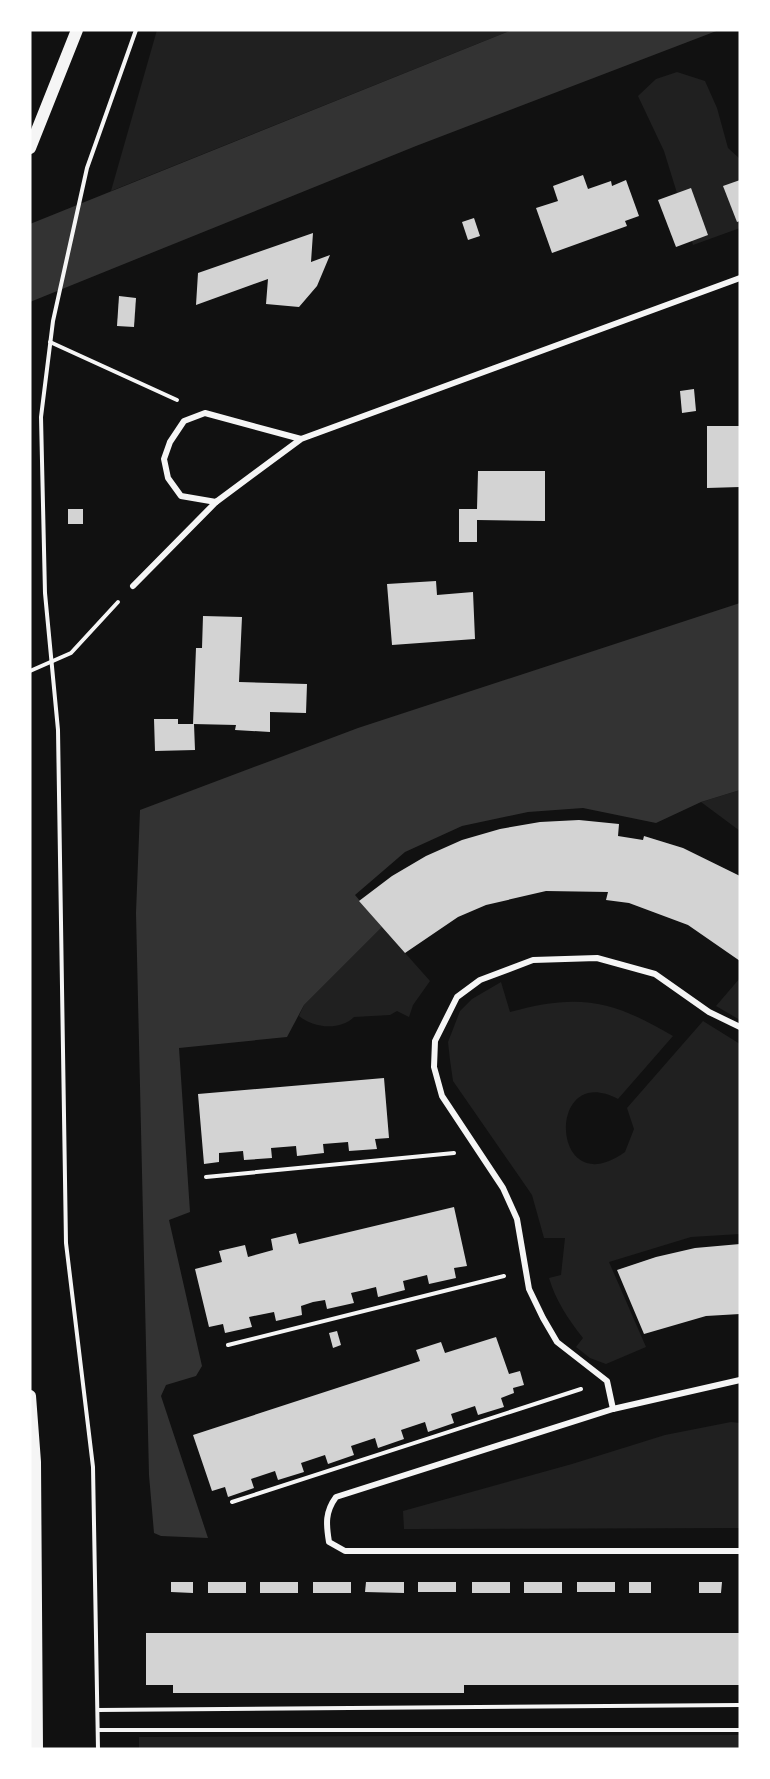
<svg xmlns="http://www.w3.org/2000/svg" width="770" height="1779" viewBox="0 0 770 1779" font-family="Rubik,sans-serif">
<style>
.green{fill:#202020}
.water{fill:#333}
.building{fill:#d3d3d3}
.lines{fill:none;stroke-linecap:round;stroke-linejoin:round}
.path{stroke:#f5f5f5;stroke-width:4}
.minor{stroke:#f5f5f5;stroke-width:6}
.secondary{stroke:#f5f5f5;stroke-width:12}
</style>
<rect width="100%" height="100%" fill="#111"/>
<!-- green -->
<g class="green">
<polygon points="157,30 512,30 111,191"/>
<polygon points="677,72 705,81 717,108 728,148 740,159 740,228 693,245 664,151 638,96 656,79"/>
<polygon points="740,790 740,831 701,802"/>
<path d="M382,927L430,981L413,1005L409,1017L397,1011L390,1015L354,1017C340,1031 313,1028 299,1016L304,1005Z"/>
<polygon points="740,978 740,1020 716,1006"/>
<path d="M501,982L510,1012C579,993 612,1000 673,1036L618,1099C545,1060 550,1206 625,1152L634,1129L627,1108L703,1021L740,1044V1234L691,1237L609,1262L646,1347L606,1364L590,1358L576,1347L583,1338C568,1319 556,1301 549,1278L561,1275L565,1238H544L532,1195L453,1081L450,1060L448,1042L460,1011L472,999Z"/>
<polygon points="731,1422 740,1423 740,1528 404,1529 403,1511 572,1464 665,1435"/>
<polygon points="740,1735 740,1749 139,1749 139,1737"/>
</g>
<!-- water -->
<g class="water">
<polygon points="512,30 719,30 416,146 30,302 30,224"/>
<polygon points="740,603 740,790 701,802 656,823 583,808 528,812 462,826 405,852 355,895 382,927 304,1005 287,1037 179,1048 190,1212 169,1220 202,1366 196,1376 166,1385 161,1396 208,1538 161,1536 154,1533 149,1475 136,913 140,810 358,728"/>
</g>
<!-- building -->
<g class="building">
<polygon points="583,175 588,189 611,181 612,186 626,180 639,216 625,221 627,226 552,253 536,208 558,201 553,186"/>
<polygon points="740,180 740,221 737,222 723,186"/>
<polygon points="691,188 708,235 676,247 658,200"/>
<polygon points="474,218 480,236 468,240 462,222"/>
<polygon points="313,233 311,262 330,255 317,286 299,307 266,304 268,279 196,305 198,273"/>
<polygon points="119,296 136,298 134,327 117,326"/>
<polygon points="694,389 696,411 682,413 680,391"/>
<polygon points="707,426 740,426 740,487 707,488"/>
<polygon points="478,471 545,471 545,521 477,520 477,542 459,542 459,509 477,509"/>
<rect x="68" y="509" width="15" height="15"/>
<polygon points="436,581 437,595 473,592 475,639 392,645 387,584"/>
<polygon points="203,616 242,617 239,682 307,684 306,713 270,712 270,732 235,730 236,725 193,724 196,648 202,648"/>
<polygon points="154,719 178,719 178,724 194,724 195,750 155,751"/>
<polygon points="579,820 619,824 618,836 643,840 644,836 683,848 740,876 740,961 688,925 629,903 606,900 608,892 546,891 486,905 458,917 405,953 359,901 392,876 426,856 462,840 500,829 540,822"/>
<polygon points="384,1078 389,1138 375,1139 377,1149 349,1151 348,1142 323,1144 324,1153 297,1156 296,1146 271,1148 272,1158 244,1160 243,1151 219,1153 219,1162 204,1164 198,1094"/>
<polygon points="454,1207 467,1266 454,1268 456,1278 429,1284 427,1275 403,1281 405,1290 378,1297 376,1287 364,1290 351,1293 354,1303 327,1309 325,1300 313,1302 301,1306 302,1315 276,1321 274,1312 249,1317 252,1327 225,1333 223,1324 209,1327 195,1269 222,1262 219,1251 245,1245 248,1257 273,1250 271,1239 296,1233 299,1244"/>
<polygon points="740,1244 740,1314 706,1316 644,1334 617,1270 656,1257 695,1248"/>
<polygon points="337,1331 341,1345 333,1348 329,1333"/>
<polygon points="496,1337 509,1374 520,1371 524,1385 513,1388 514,1393 501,1398 504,1407 478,1415 475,1406 451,1414 454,1423 428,1432 425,1422 401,1430 404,1439 378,1448 375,1438 351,1446 354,1455 328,1464 325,1455 301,1463 304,1472 278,1480 275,1471 251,1479 254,1488 228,1497 225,1487 212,1491 193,1435 420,1361 416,1350 441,1342 445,1353"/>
<polygon points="171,1582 193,1582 193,1593 171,1592"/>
<rect x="208" y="1582" width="38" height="11"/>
<rect x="260" y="1582" width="38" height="11"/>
<rect x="313" y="1582" width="38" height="11"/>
<polygon points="366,1582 404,1582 404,1593 365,1592"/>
<rect x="418" y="1582" width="38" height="10"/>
<rect x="472" y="1582" width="38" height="11"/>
<rect x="524" y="1582" width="38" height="11"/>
<rect x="577" y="1582" width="38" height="10"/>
<rect x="629" y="1582" width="22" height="11"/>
<polygon points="699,1582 722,1582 721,1593 699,1593"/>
<polygon points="146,1633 740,1633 740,1685 464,1685 464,1693 173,1693 173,1685 146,1685"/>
</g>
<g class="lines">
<!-- path -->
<g class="path">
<polyline points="50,342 177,400"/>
<polyline points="30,671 71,653 118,602"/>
<polyline points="206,1177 454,1153"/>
<polyline points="228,1345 504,1276"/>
<polyline points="232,1502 581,1389"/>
<polyline points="98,1710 740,1705"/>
<polyline points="99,1730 740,1730"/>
<polyline points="98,1749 93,1467 66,1243 58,730 45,593 41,417 53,321 87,168 136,30"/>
</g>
<!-- minor -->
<g class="minor">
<polyline points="301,439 205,413 184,421 170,442 164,459 168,478 181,496 216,502 301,439 740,278"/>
<polyline points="133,586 216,502"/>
<path d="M740,1380L613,1409L336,1497C325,1512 326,1524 329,1542L345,1551H740"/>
<polyline points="613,1409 607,1381 557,1342 543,1318 529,1289 517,1219 503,1188 442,1096 434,1067 435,1041 457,997 480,980 533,960 597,958 655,974 709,1012 740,1027"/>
</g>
<!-- secondary -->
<g class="secondary">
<polyline points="30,148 77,30"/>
<polyline points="30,1396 35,1462 37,1749"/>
</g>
</g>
<!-- border -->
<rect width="770" height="1779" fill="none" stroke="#ffffff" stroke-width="63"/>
</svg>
